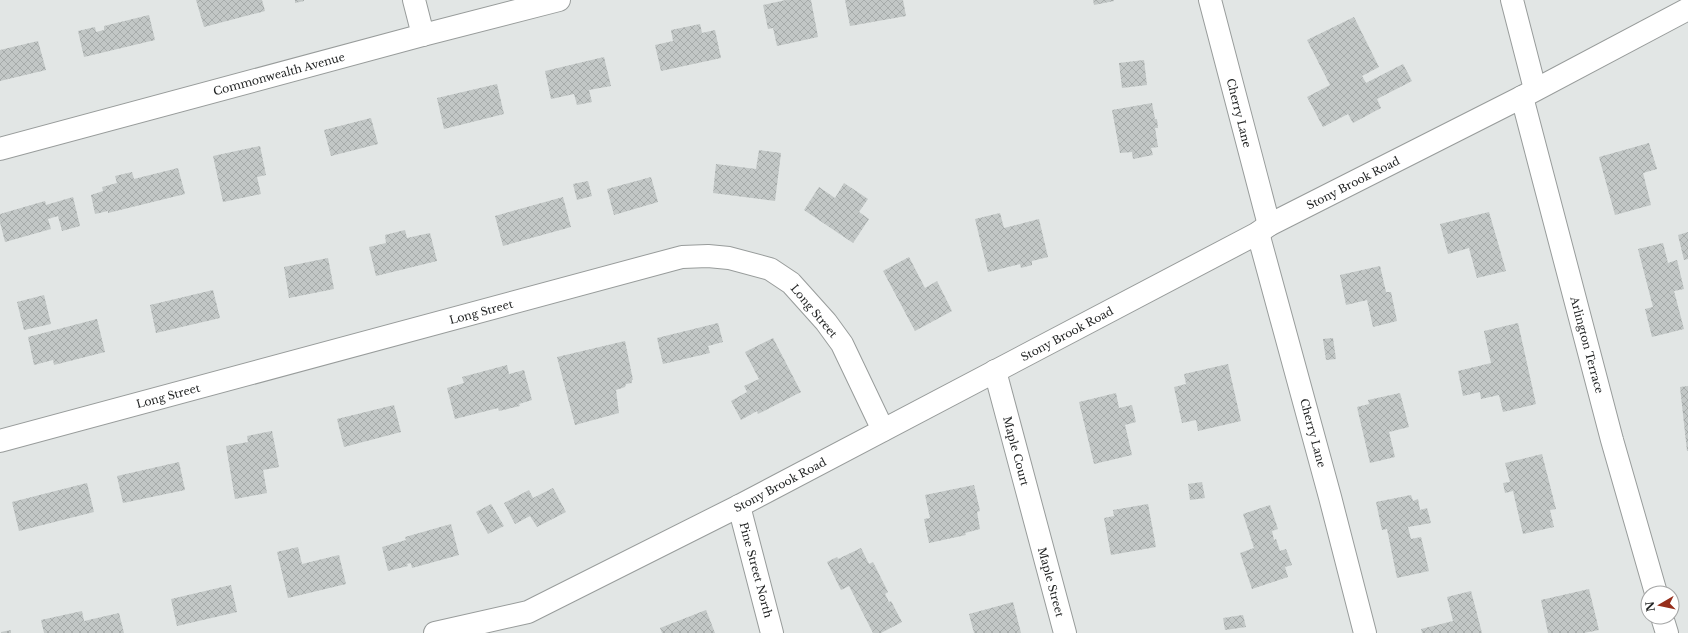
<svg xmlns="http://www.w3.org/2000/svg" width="1688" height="633" viewBox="0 0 1688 633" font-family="'Libre Baskerville',serif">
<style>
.building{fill:url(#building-cross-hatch)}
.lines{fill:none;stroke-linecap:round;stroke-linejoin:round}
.street-casing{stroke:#989c9b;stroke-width:24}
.secondary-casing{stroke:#989c9b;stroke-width:24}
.street{stroke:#fff;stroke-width:22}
.secondary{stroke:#fff;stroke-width:22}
.labels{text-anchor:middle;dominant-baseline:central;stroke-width:3;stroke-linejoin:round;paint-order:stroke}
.street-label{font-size:11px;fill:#1f2121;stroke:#fff}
</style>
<defs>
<pattern id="building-cross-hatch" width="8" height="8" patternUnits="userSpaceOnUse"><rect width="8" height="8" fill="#c2c7c6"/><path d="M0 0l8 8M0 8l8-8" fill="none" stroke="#a6abaa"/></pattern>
</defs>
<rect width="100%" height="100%" fill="#e2e6e5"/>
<!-- building -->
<g class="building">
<polygon points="196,0 262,0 265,11 204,27"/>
<polygon points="295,0 304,0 304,1 295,3"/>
<polygon points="786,0 811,0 818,37 777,46 773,28 768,29 763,5"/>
<polygon points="845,0 903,0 906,16 850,26"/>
<polygon points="1093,0 1114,0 1114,1 1094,5"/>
<polygon points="149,15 155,40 84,57 78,31 95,27 96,32 104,30 104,26"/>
<polygon points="1354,17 1379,67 1362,76 1366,83 1403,64 1412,81 1377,99 1381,108 1353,123 1348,114 1323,127 1307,97 1330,85 1307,40"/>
<polygon points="700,24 702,33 715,30 721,58 661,71 655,45 673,41 671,30"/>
<polygon points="38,41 46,70 0,81 0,50"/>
<polygon points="604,57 611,86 589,90 592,102 577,105 574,94 551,99 545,71"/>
<polygon points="1144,60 1147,85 1122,88 1119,63"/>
<polygon points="497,84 504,114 444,129 437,98"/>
<polygon points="1152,103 1155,119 1157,119 1158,128 1155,128 1158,147 1151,148 1153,155 1133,159 1132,152 1120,153 1112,110"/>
<polygon points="371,118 378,144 331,156 324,130"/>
<polygon points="1649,143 1657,169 1643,173 1651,205 1615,215 1599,157"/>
<polygon points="260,146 266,175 257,177 261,194 223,202 213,156"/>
<polygon points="759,150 781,153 775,201 713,193 716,164 756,169"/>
<polygon points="178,168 185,194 108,213 108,211 95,214 91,195 103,191 102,187 117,183 115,176 132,172 134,179"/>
<polygon points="651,177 658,202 614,215 607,189"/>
<polygon points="588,181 592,196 577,200 573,184"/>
<polygon points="844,183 868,199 859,212 869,219 853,243 804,210 819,187 835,198"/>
<polygon points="73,197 80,226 62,231 58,216 48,219 51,229 5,242 0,222 0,214 45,201 46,205"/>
<polygon points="563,197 571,227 503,246 495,216"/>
<polygon points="1489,212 1506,271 1477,278 1469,248 1448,254 1440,224"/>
<polygon points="1000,213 1004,228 1039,219 1048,257 1032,261 1032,265 1021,268 1020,264 988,272 975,219"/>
<polygon points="405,230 407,238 430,233 437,261 376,276 369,247 386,243 385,235"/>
<polygon points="1688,232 1688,259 1684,260 1678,235"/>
<polygon points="1663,243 1668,263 1677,260 1684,289 1674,291 1684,329 1652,337 1645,309 1653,307 1638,249"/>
<polygon points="909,257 925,288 937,281 952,311 915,331 883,271"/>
<polygon points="328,258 334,289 289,298 284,267"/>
<polygon points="1380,266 1386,292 1391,292 1397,321 1373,327 1367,300 1346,305 1340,275"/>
<polygon points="213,290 220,318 156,333 150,305"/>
<polygon points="44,295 51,324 24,330 17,302"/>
<polygon points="97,319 105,352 54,365 53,360 34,365 28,337"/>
<polygon points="718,323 723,342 708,346 710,353 663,364 657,338"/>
<polygon points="1518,323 1536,404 1503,412 1499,395 1481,399 1480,392 1463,396 1458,371 1491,363 1484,331"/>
<polygon points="773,338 801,392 758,414 757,411 741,420 731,401 747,392 744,386 759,379 745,352"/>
<polygon points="1333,338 1336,359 1326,360 1323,339"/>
<polygon points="625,341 633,380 632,380 632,383 626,384 625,387 616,390 619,413 575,425 557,357"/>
<polygon points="1228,364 1241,421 1198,431 1196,420 1182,423 1174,387 1186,384 1184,374"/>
<polygon points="507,365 509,374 524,370 532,400 519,404 520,406 499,411 498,408 455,419 447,388 464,383 462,377"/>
<polygon points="1688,386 1688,451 1687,451 1680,387"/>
<polygon points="1116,393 1119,408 1132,405 1136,422 1125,425 1132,455 1094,464 1079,402"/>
<polygon points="1400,393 1409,427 1389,432 1395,457 1370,463 1357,407 1369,404 1368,400"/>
<polygon points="394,405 401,432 344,447 337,419"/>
<polygon points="272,431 279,467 263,470 267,493 235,499 226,446 248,442 247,436"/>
<polygon points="1542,454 1556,509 1550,510 1554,527 1523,534 1513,491 1505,493 1503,483 1510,482 1505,463"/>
<polygon points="179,462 185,490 123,503 117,476"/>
<polygon points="1202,482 1205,498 1190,500 1188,484"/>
<polygon points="87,483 94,512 19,531 12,502"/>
<polygon points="974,485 980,511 977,512 980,529 965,533 966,535 929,543 924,519 930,518 925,495"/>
<polygon points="553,488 566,512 537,527 530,516 515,524 504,503 529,490 533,498"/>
<polygon points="1411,495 1413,501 1418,499 1420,510 1427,508 1431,523 1408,527 1411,539 1421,537 1429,571 1397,578 1387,529 1382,530 1376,502"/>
<polygon points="491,504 504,526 488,534 476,512"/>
<polygon points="1148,504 1156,547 1111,555 1104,518 1114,516 1113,510"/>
<polygon points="1270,505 1278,529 1272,531 1274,540 1276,539 1280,551 1286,549 1292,565 1285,567 1288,577 1252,589 1240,553 1254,548 1243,514"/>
<polygon points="451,524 459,555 412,568 411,563 407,564 408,566 388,571 382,547 406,540 405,537"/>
<polygon points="298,547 302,564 339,555 346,584 288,598 277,552"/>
<polygon points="861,548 869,564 873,562 888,592 885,594 889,602 891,601 902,622 881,633 873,633 849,586 841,590 827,562 837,557 838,559"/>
<polygon points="231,585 237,612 177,626 171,599"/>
<polygon points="1589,589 1599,630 1584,633 1548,633 1541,600"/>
<polygon points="1471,591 1482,633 1422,633 1421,629 1453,621 1447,597"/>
<polygon points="1013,602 1021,633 974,633 969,614"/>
<polygon points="706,610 715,633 662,633 660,628"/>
<polygon points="82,611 84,621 119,613 124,633 44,633 41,620"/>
<polygon points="1243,615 1246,627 1225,630 1223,618"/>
<polygon points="11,630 11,633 1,633 1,632"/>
</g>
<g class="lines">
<defs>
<g id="street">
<polyline points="414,0 423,35"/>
<polyline points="1210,0 1269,225"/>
<polyline points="1512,0 1535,89"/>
<polyline points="1522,97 1612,440 1656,593"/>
<polyline points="0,149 423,35 559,0"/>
<polyline points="1258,233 1330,497 1365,633"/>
<polyline points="995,371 1065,633"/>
<polyline points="0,441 682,257 708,256 729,258 770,269 791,283 826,322 842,344 883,430"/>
<polyline points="739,506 772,633"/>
<polyline points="1662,617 1667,633"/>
</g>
<polyline id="secondary" points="435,633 528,612 739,506 1258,233 1269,225 1522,97 1688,9"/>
</defs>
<!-- street casing -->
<use href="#street" class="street-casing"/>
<!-- secondary casing -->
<use href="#secondary" class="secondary-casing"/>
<!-- street -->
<use href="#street" class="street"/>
<!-- secondary -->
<use href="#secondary" class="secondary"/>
</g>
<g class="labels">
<!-- street labels -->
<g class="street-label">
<text transform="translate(279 74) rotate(-15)">Commonwealth Avenue</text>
<text transform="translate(1239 113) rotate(76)">Cherry Lane</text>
<text transform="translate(1353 183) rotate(-27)">Stony Brook Road</text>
<text transform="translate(814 311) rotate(50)">Long Street</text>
<text transform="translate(481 312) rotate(-15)">Long Street</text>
<text transform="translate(1067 334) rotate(-28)">Stony Brook Road</text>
<text transform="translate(1587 345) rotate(75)">Arlington Terrace</text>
<text transform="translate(168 396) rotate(-15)">Long Street</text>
<text transform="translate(1313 433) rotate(75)">Cherry Lane</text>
<text transform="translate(1016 451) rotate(75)">Maple Court</text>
<text transform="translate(780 485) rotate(-28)">Stony Brook Road</text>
<text transform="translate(756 570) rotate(75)">Pine Street North</text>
<text transform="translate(1051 582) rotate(75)">Maple Street</text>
</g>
</g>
<!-- north arrow -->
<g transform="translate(1660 605) rotate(261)"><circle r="19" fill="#ffffff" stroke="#a5a6a6"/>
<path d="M0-3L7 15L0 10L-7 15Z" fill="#962d1a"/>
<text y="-6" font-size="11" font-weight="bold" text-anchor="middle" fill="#1f2121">N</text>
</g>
</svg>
